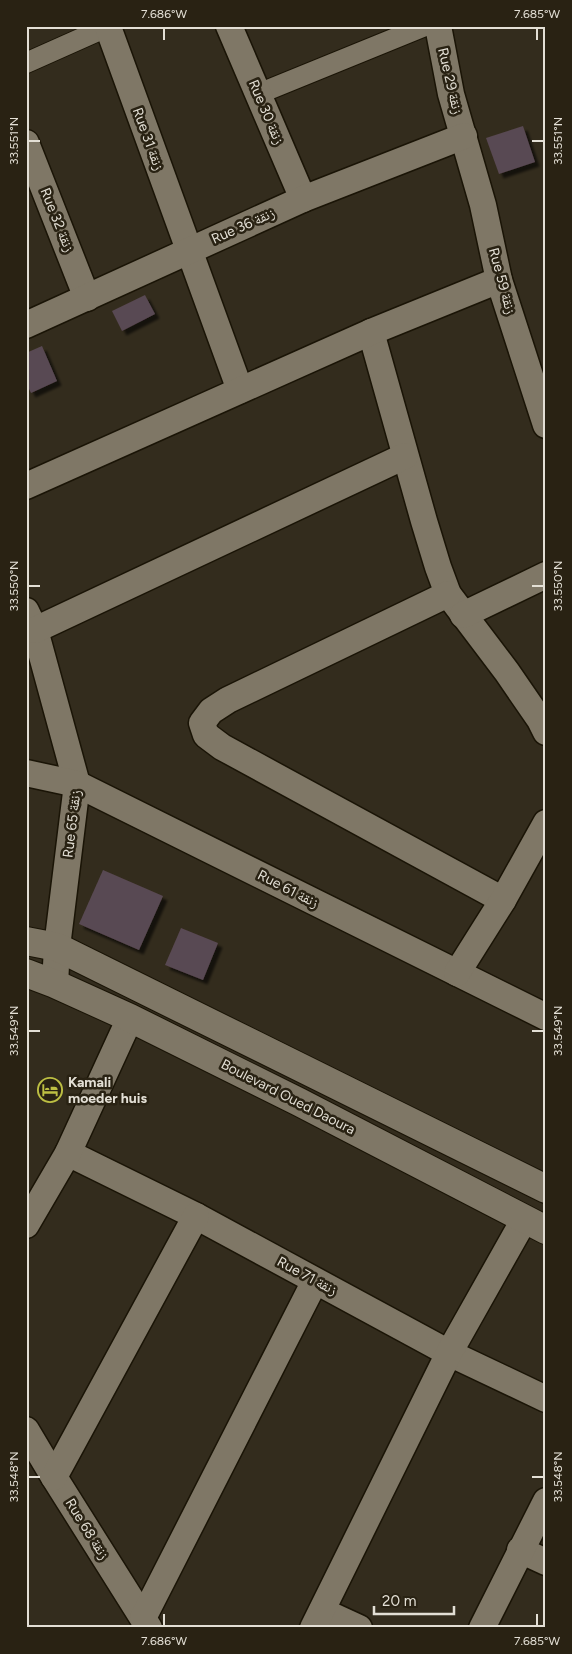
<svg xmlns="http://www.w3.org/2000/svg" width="572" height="1654" viewBox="0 0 572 1654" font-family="Figtree,'Noto Naskh Arabic',sans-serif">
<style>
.building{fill:#594852;filter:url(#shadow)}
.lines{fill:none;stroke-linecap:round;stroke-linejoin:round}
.pedestrian-casing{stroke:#1a1406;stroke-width:22}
.minor-casing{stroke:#1a1406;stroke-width:29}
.tertiary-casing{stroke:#1a1406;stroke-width:30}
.pedestrian{stroke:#7f7766;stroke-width:20}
.minor{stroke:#7f7766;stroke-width:26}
.tertiary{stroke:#7f7766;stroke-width:28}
.ticks{fill:none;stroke:#e3dfd5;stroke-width:2}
.labels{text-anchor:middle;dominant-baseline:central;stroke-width:5;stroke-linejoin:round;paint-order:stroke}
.street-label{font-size:14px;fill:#e3dfd5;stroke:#292213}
.poi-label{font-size:14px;font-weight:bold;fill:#e3dfd5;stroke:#292213;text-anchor:start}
.neatline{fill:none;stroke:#e3dfd5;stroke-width:2}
.ticks-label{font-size:12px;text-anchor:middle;fill:#e3dfd5}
</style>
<defs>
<filter id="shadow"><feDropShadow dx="4.5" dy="4.5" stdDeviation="1" flood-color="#0009"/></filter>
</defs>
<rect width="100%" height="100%" fill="#332c1d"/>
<!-- building -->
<g class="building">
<polygon points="523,126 535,162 499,174 486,138"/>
<polygon points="145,295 155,314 122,331 112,311"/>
<polygon points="42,346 57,381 31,393 26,383 26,353"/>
<polygon points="103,870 163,896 139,950 79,924"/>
<polygon points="181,928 218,943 203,980 165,965"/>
</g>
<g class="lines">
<defs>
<g id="pedestrian">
<polyline points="26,63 109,26"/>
<polyline points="258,94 425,26"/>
</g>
<g id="minor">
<polyline points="229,26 303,199"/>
<polyline points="438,26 451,94 483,205 499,280 546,425"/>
<polyline points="108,27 240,390"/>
<polyline points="26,143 87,298"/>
<polyline points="26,325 303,199 464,136"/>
<polyline points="371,332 424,521 438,567 448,594 507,672 540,720 546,732"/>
<polyline points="26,486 371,332 499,280"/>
<polyline points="448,594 228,700 211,711 202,723 206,735 222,747 503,900"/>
<polyline points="26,611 35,630 77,784 57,947 55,984"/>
<polyline points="463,615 546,575"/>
<polyline points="35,630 405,456"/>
<polyline points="26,773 77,784 546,1017"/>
<polyline points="457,973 503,900 546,823"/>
<polyline points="68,1153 196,1216 449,1353 546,1399"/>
<polyline points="26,1225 68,1153 130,1018"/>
<polyline points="26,1430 54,1477 149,1628"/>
<polyline points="54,1477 196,1216"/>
<polyline points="520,1550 546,1562"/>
<polyline points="322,1611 359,1628"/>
<polyline points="143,1618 315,1281"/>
<polyline points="313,1628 449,1353 524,1220"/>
<polyline points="482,1628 546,1501"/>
</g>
<g id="tertiary">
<polyline points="26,941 57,947 546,1189"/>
<polyline points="26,973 55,984 130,1018 299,1102 546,1230"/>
</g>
</defs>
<!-- pedestrian casing -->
<use href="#pedestrian" class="pedestrian-casing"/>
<!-- minor casing -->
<use href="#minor" class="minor-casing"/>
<!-- tertiary casing -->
<use href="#tertiary" class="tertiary-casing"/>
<!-- pedestrian -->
<use href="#pedestrian" class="pedestrian"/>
<!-- minor -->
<use href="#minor" class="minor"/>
<!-- tertiary -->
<use href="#tertiary" class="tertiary"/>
</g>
<!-- ticks -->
<path class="ticks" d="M164,28V40M537,28V40M28,141H40M532,141H544M28,586H40M532,586H544M28,1031H40M532,1031H544M28,1477H40M532,1477H544M164,1614V1626M537,1614V1626"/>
<!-- icons -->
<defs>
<symbol id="hotel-ring" viewBox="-11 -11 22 22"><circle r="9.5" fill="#292213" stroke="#bdbf43" stroke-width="1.5"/><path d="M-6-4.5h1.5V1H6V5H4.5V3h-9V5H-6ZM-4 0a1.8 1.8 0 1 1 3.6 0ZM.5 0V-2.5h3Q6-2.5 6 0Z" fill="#bdbf43"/></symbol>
</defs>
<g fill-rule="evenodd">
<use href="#hotel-ring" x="36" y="1076" width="28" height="28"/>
</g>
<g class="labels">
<!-- street labels -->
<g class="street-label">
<text transform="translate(450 81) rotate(77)">Rue 29 زنقة</text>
<text transform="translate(266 112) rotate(67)">Rue 30 زنقة</text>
<text transform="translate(148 139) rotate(70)">Rue 31 زنقة</text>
<text transform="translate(57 220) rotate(68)">Rue 32 زنقة</text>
<text transform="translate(243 226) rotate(-24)">Rue 36 زنقة</text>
<text transform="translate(502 281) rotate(75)">Rue 59 زنقة</text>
<text transform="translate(72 824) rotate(-83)">Rue 65 زنقة</text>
<text transform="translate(288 889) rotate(27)">Rue 61 زنقة</text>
<text transform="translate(288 1097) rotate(27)">Boulevard Oued Daoura</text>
<text transform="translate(307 1276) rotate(28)">Rue 71 زنقة</text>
<text transform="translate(87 1529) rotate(58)">Rue 68 زنقة</text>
</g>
<!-- poi labels -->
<g class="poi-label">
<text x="68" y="1082">Kamali<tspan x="68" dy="16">moeder huis</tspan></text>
</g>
</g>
<!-- border -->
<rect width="572" height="1654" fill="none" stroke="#292213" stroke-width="55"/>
<!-- scale -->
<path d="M374 1606v8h80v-8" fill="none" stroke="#e3dfd5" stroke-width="2.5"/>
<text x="382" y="1606" font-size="15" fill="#e3dfd5" stroke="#292213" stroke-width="4" paint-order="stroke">20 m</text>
<rect x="28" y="28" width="516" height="1598" class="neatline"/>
<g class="ticks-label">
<text x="164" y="18">7.686°W</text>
<text x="537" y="18">7.685°W</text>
<text transform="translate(14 141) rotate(-90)" y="4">33.551°N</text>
<text transform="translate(558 141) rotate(-90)" y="4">33.551°N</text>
<text transform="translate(14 586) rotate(-90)" y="4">33.550°N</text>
<text transform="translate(558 586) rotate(-90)" y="4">33.550°N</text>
<text transform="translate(14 1031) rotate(-90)" y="4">33.549°N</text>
<text transform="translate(558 1031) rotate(-90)" y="4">33.549°N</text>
<text transform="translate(14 1477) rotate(-90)" y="4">33.548°N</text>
<text transform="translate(558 1477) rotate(-90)" y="4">33.548°N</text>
<text x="164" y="1645">7.686°W</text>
<text x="537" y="1645">7.685°W</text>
</g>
</svg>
